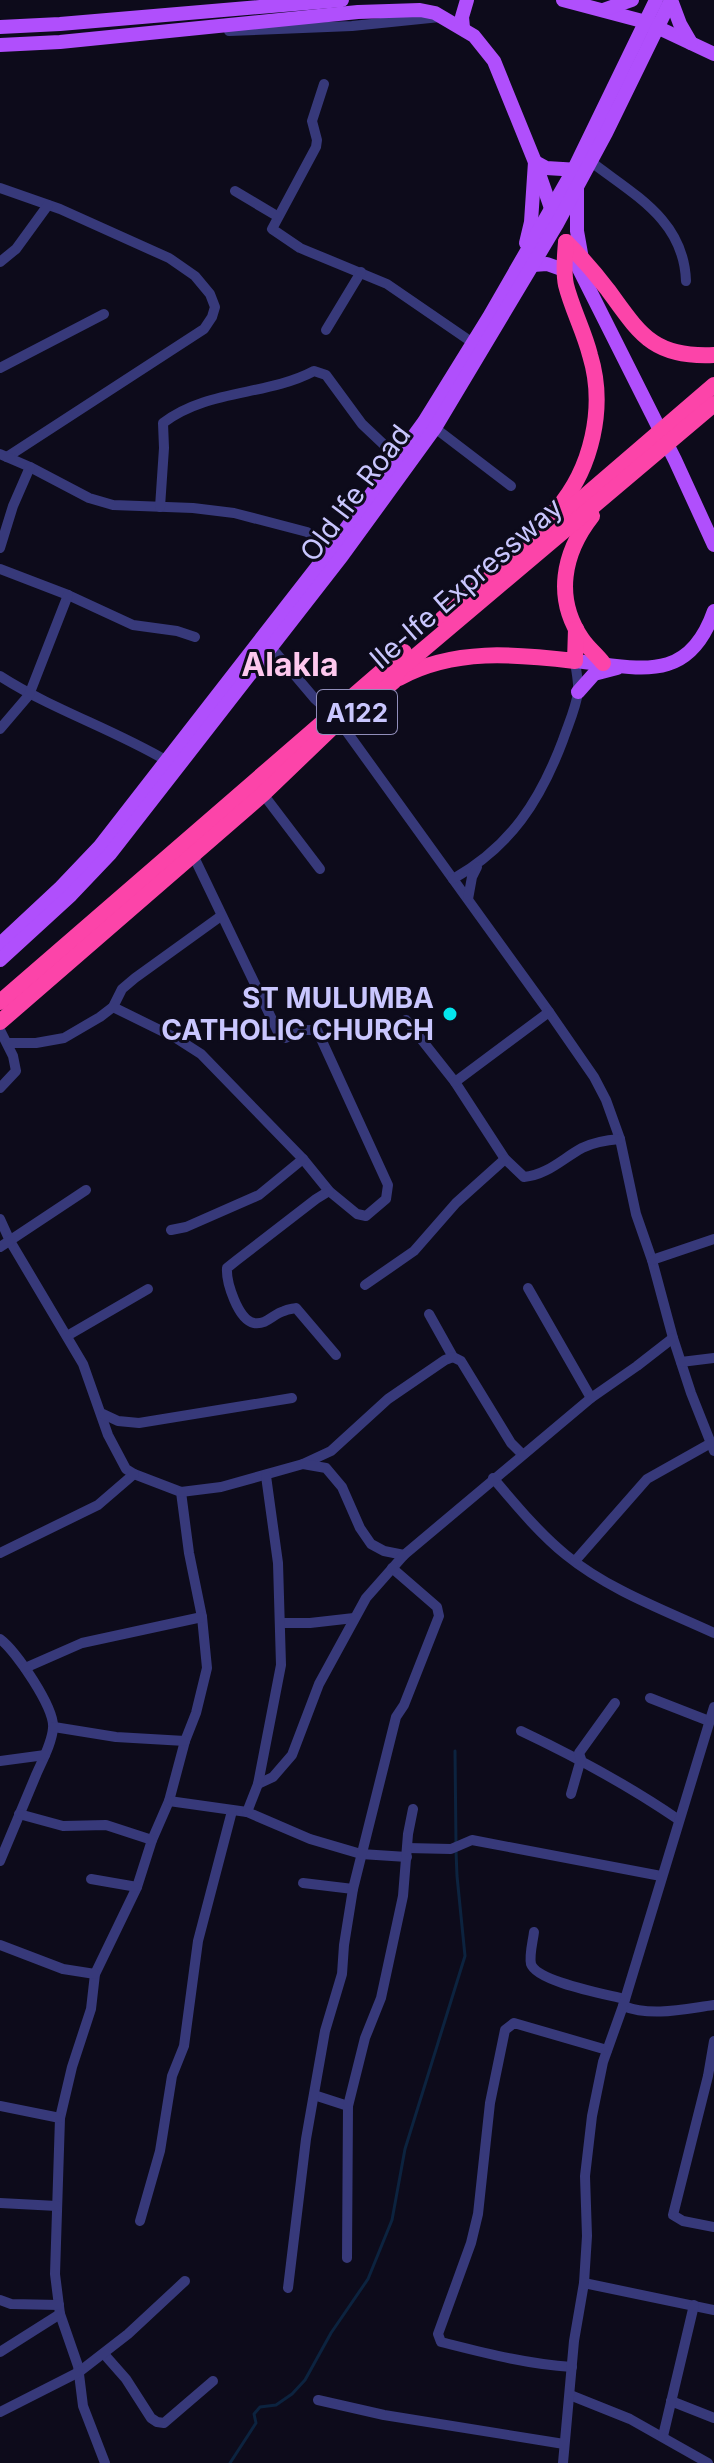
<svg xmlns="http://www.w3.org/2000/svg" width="714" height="2463" viewBox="0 0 714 2463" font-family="Inter,sans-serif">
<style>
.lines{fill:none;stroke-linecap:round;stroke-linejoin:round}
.stream{stroke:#0c233f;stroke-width:3}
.minor{stroke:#37397a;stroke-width:10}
.major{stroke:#b04ffc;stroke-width:14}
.highway{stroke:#fc44a9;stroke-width:16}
.poi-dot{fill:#04e5ed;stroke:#0d0b1b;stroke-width:3}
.labels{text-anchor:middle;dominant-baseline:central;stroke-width:6;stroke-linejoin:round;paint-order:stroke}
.shield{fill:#0d0b1b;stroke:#918eba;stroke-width:2}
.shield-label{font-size:26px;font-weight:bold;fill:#c9c6fe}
.street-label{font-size:28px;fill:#c9c6fe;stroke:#0d0b1b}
.poi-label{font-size:28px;font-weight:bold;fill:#c9c6fe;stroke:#0d0b1b;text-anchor:end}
.quarter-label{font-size:32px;font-weight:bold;fill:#fec8ee;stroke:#0d0b1b}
</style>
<rect width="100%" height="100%" fill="#0d0b1b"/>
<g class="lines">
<!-- stream -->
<g class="stream">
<polyline points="455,1751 456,1844"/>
<polyline points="230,2463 256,2423 254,2414 260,2407 276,2405 292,2394 305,2380 331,2333 368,2279 392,2220 405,2149 465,1956 457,1876 456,1851"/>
</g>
<!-- minor -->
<g class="minor">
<polyline points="229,31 352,26 440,17"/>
<polyline points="324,84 312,121 317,140 316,147 272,229 300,248 387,284 473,343"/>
<path d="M590,161C634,195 684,220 686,281"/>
<polyline points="0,188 60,209 169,258 195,276 210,294 215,307 212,317 204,329 7,457"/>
<polyline points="235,191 277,216"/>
<polyline points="0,262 16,249 48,205"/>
<polyline points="326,330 361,272"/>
<polyline points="0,368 104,314"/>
<polyline points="435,428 511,486"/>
<polyline points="0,454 30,467 89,498 113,505 193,508 234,513 307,532 331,549"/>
<path d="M160,507L164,448L163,423C207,389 267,396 314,371L326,375L362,424L398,458"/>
<polyline points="0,548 13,506 30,467"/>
<polyline points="0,569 68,595 133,625 177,631 195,637"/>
<polyline points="271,647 315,699 332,714"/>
<path d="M0,676C53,710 113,729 167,761"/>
<polyline points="339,721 549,1012 594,1077 606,1100 620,1139 636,1214 652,1260 673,1338 691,1393 714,1451"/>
<polyline points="0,729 29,695 68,595"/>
<polyline points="263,794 320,869"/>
<path d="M453,879C511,846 540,801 563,740C568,725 576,708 578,692C579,682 576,671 575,661"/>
<polyline points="468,899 472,877 477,867"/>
<polyline points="113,1007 176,1038 201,1054 303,1159 329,1191 357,1214 366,1216 386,1199 388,1185 317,1030 305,1030 285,1038 278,1032 193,855"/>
<path d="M406,1020L455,1082L505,1159L524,1177C547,1175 562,1159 582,1148C594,1142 607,1140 620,1139"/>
<polyline points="0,1030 13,1056 16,1071 0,1088"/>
<polyline points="8,1043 36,1043 64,1038 100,1017 113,1007 122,989 135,978 221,916"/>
<polyline points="455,1082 549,1012"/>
<path d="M329,1191L316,1199L237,1260L227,1268C226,1282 238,1320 254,1323C267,1325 273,1314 284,1311C288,1309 292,1309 296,1308L336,1355"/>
<polyline points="0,1219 10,1241 83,1364 108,1435 126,1469 134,1474 181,1492 189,1553 202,1617 207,1668 196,1713 185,1741 169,1801 152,1840 137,1887 95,1974 91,2009 72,2067 60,2118 55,2274 60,2314 78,2366 83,2406 105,2463"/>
<polyline points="171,1230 186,1227 259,1195 303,1159"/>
<polyline points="0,1247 86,1190"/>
<polyline points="652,1260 714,1239"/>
<polyline points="365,1285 414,1251 456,1203 505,1159"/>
<polyline points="528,1288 591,1398"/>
<polyline points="429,1314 453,1357 461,1361 511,1443 522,1454"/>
<polyline points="67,1336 148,1289"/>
<polyline points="681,1362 714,1358"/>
<polyline points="103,1414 118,1421 139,1423 292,1398"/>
<polyline points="303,1464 331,1451 388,1399 445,1360 453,1357"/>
<path d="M493,1478C516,1505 538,1532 566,1555C609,1590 664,1610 714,1633"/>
<polyline points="181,1492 221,1487 303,1464 326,1468 342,1487 360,1528 371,1544 384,1551 404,1555"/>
<polyline points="0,1553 98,1505 134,1474"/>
<polyline points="575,1561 647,1479 711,1443"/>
<polyline points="282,1623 310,1623 354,1618"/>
<path d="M0,1639C16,1651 55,1708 53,1728C52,1743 42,1761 36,1775C24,1803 12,1832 0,1861"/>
<polyline points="25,1668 82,1643 202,1617"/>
<polyline points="650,1698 709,1721"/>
<polyline points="54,1727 116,1737 185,1741"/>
<path d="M521,1731C576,1757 628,1785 679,1820"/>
<polyline points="0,1761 45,1755"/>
<polyline points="258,1784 273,1777 292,1755 319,1684 366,1598 404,1555 591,1398 637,1366 673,1338"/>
<polyline points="571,1794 581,1759 579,1753 615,1703"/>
<polyline points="169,1801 247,1812 310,1839 361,1854 407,1857"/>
<polyline points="247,1812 258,1784 281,1665 278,1563 266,1476"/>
<polyline points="19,1814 63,1826 106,1825 152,1840"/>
<polyline points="407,1848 451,1849 472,1840 661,1876"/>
<polyline points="91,1879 137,1887"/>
<polyline points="303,1883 353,1889"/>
<path d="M534,1932C533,1941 529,1955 531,1964C537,1982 606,1994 625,1999"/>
<polyline points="0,1945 63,1969 95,1974"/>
<path d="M623,2006C652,2017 684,2009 714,2005"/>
<polyline points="714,2041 708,2076 673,2215 683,2221 714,2227"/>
<polyline points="314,2095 348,2106"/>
<polyline points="0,2106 60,2118"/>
<polyline points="0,2203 57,2206"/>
<polyline points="140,2221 160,2151 172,2076 184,2046 198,1941 232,1811"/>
<polyline points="347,2258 348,2106 365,2038 381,1998 403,1896 408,1834 413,1809"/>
<polyline points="584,2283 714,2310"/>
<polyline points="288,2288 306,2139 325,2031 342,1974 344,1945 353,1889 396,1717 404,1705 439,1616 437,1607 392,1568"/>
<polyline points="0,2300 11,2304 59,2305"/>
<polyline points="0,2352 60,2314"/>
<polyline points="104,2354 126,2379 151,2418 157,2422 164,2423 213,2381"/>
<path d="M572,2367C526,2364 485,2353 441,2342L438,2334L471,2243L478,2214L490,2103L505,2030L514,2023L607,2050"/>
<polyline points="570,2395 630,2419 708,2463"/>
<polyline points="318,2400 384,2415 564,2444"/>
<polyline points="671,2401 714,2418"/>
<polyline points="0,2412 79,2372 128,2334 185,2281"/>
<polyline points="663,2436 694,2305"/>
<polyline points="563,2463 574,2341 584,2283 587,2236 585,2176 592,2116 603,2062 623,2006 714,1707"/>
</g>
<!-- major -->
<g class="major">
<polyline points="563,0 646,22 714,54"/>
<polyline points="671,0 680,24 691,43"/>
<polyline points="603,10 632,0"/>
<polyline points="0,27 60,24 342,0"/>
<polyline points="463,28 462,17 467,0"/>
<polyline points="0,45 60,42 358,12 420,10 435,13 474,36 494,61 535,162 553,214"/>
<polyline points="577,188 577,231 582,259"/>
<polyline points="526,243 531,222 535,162 546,168 579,170"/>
<polyline points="570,251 675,460 714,545"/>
<polyline points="533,265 547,264 564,270"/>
<path d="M575,661C637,667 688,686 714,611"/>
<polyline points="578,692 594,674 617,668"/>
<polyline points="0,944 61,887 100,846 331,549 424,422 489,317 574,169 656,0"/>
<polyline points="0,960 71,895 110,854 342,556 435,428 557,224 606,133 671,0"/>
</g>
<!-- highway -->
<g class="highway">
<path d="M566,242C581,257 595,273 608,290C640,334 653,358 714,355"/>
<path d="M556,510C592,469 606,407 590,355C584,331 572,309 566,285C563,271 565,256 566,242"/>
<path d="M592,516C563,553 554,598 582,639C588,648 597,655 603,663"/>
<polyline points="442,619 714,385"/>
<path d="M399,678C454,648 515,654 575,661L576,629"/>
<polyline points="0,1002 404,652"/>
<polyline points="0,1022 263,794 339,721 358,711 394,681 398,671 714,404"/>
</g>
</g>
<!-- markers -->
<circle class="poi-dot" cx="450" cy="1014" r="8"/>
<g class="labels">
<!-- shield labels -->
<rect class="shield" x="317" y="690" width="80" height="44" rx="6"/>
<g class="shield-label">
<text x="357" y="712">A122</text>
</g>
<!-- street labels -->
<g class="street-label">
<text transform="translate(355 493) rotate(-53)">Old Ife Road</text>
<text transform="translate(466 583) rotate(-41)">Ile-Ife Expressway</text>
</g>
<!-- poi labels -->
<g class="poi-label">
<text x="434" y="998">ST MULUMBA<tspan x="434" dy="32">CATHOLIC CHURCH</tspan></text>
</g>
<!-- quarter labels -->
<g class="quarter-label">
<text x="290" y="664">AlakIa</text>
</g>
</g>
</svg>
